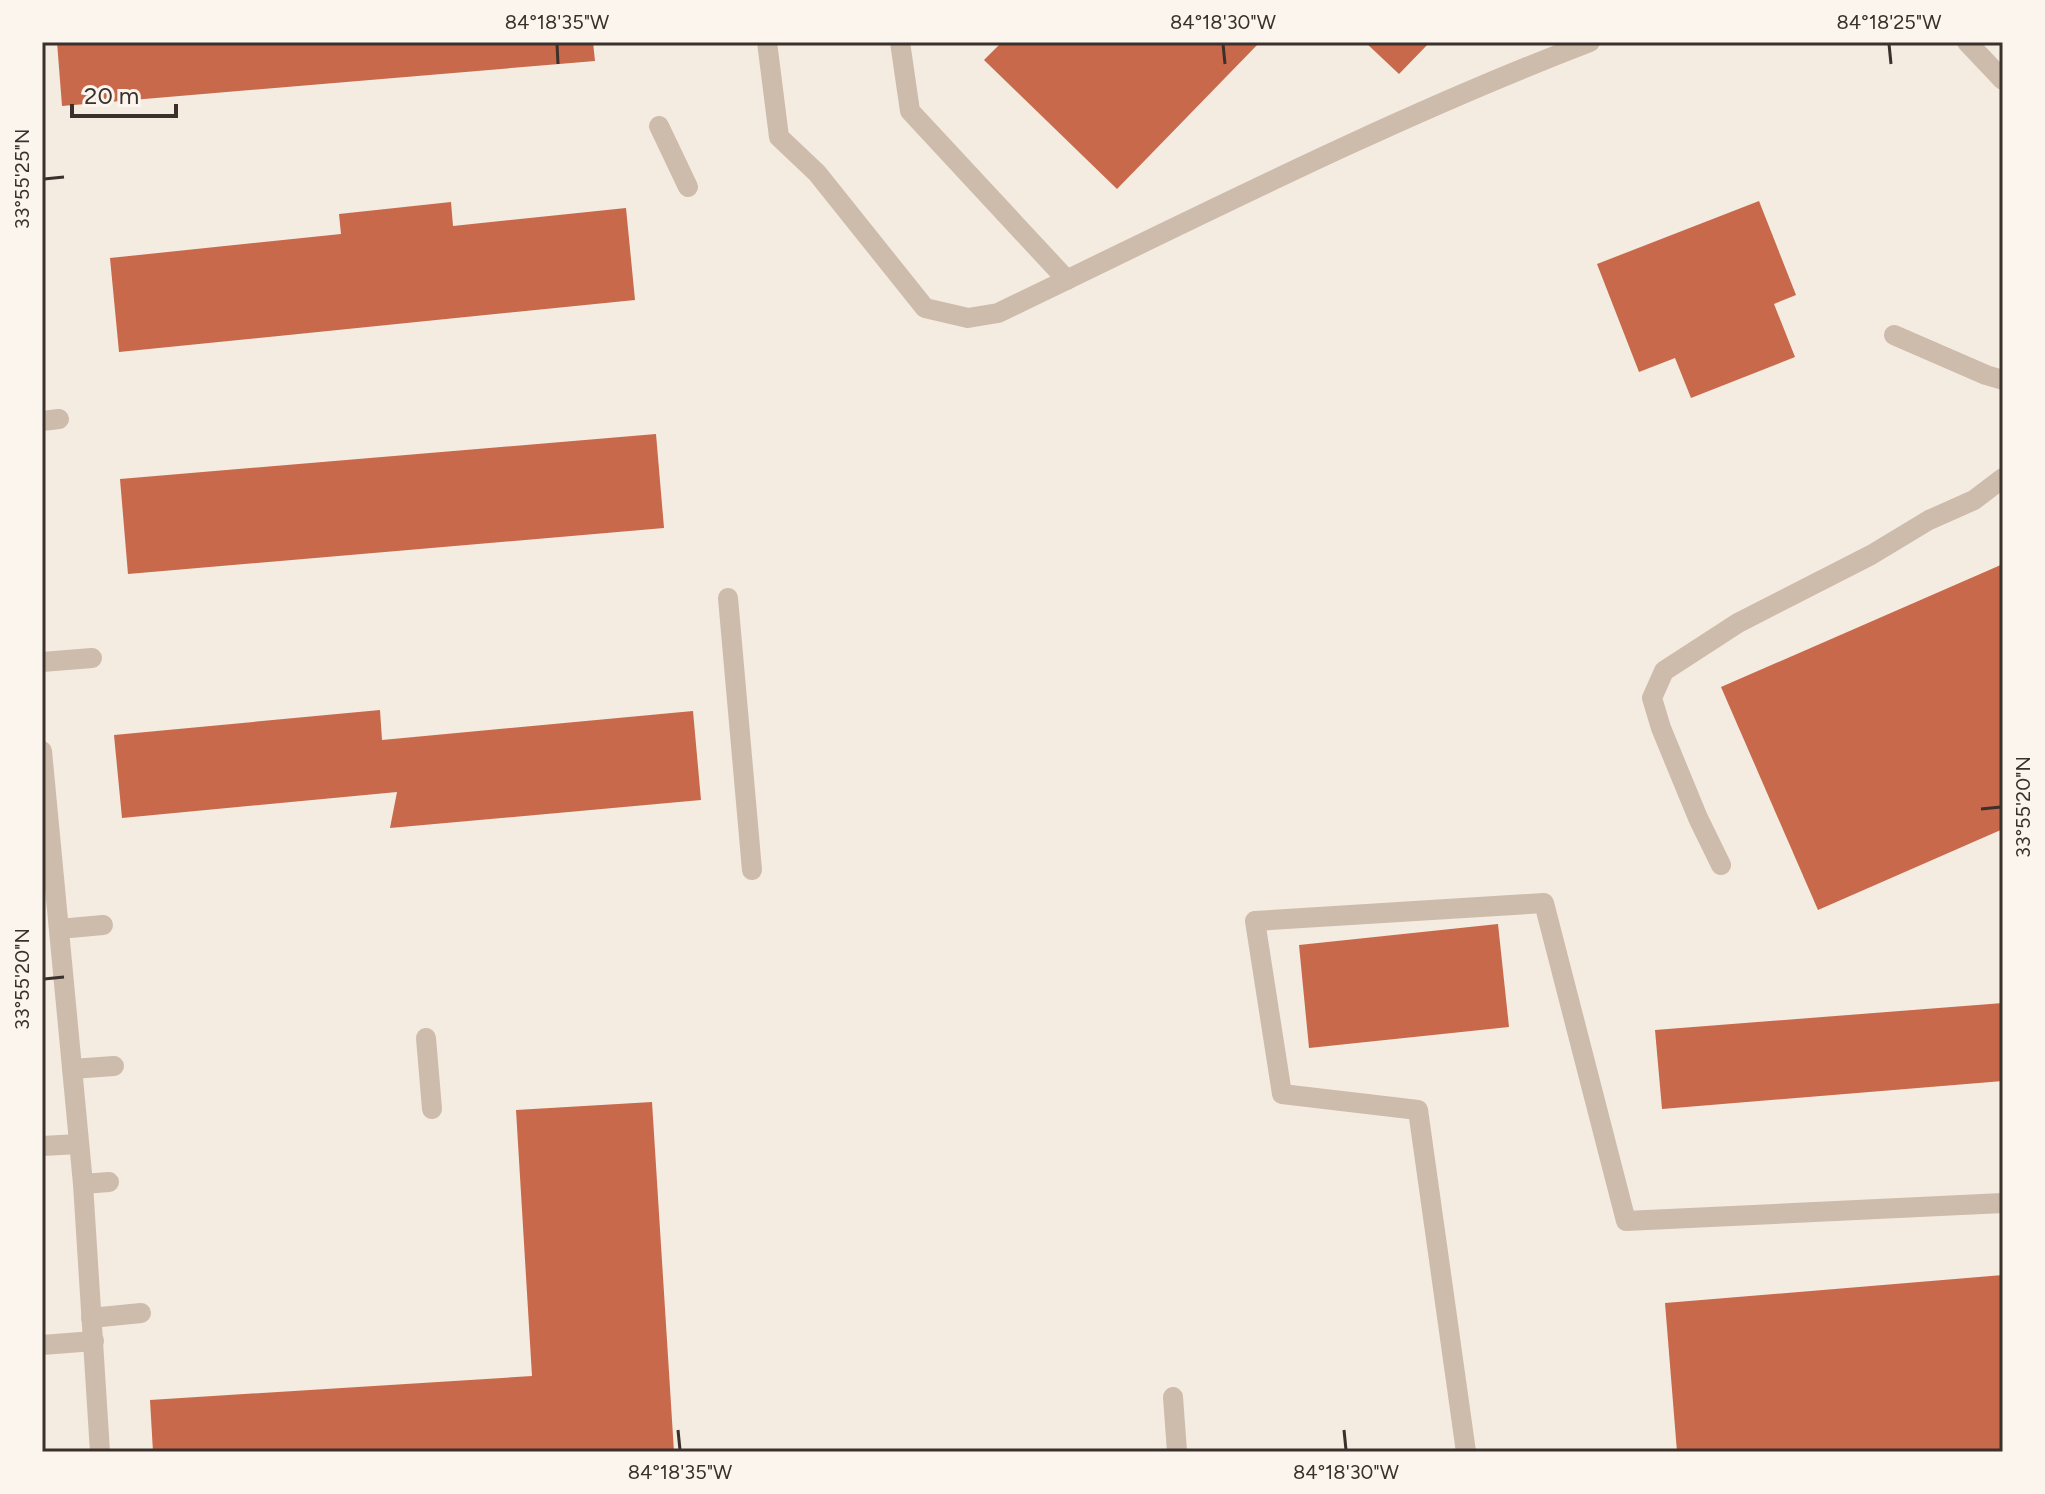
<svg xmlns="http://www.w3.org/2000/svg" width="2045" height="1494" viewBox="0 0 2045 1494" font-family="Figtree,sans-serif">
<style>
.building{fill:#c8694b}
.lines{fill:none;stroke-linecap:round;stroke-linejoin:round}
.minor{stroke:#cdbbac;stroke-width:20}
.ticks{fill:none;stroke:#3b302b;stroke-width:3}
.neatline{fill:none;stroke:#3b302b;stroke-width:3}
.ticks-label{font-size:20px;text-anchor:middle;fill:#3b302b}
</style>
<rect width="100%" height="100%" fill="#f4ebe1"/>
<!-- building -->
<g class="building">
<polygon points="57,42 593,42 595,61 62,106"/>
<polygon points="1002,42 1260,42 1117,189 984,60"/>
<polygon points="1365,42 1430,42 1399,74"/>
<polygon points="1759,201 1796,295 1774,304 1795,357 1691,398 1675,358 1639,372 1597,264"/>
<polygon points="451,202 453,226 626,208 635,300 119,352 110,258 341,234 339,214"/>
<polygon points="656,434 664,528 128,574 120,479"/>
<polygon points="2003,564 2003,829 1818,910 1721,687"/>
<polygon points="380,710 382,740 693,711 701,800 390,828 397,792 122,818 114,735"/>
<polygon points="1498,924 1509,1027 1309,1048 1299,945"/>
<polygon points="2003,1003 2003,1081 1662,1109 1655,1030"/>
<polygon points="652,1102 674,1452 153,1452 150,1400 532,1376 516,1110"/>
<polygon points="2003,1275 2003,1452 1677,1452 1665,1303"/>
</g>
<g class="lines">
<!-- minor -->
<g class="minor">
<path d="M767,42L779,137L817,173L925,308L968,318L998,313C1194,219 1387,120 1590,42"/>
<polyline points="900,42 910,111 1067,280"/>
<polyline points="1967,42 2003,80"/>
<polyline points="659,126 688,187"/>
<polyline points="1894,335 1986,375 2003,380"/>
<polyline points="42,421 59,419"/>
<polyline points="728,598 752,870"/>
<polyline points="42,662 92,658"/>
<polyline points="42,751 83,1184 100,1452"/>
<polyline points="1721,865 1698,818 1661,728 1652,698 1664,671 1738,623 1871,555 1929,520 1974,500 2003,478"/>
<polyline points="59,929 103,925"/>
<polyline points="426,1038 432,1109"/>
<polyline points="72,1069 114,1066"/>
<polyline points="42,1146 79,1144"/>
<polyline points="83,1184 109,1182"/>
<polyline points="91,1318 141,1313"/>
<polyline points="42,1345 94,1341"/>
<polyline points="1173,1397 1177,1452"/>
<polyline points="1466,1452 1418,1110 1282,1094 1255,921 1544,903 1626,1221 2003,1203"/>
</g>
</g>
<!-- ticks -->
<path class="ticks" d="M557,44L558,64M1223,44L1225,64M1889,44L1891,64M44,179L64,177M1981,809L2001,807M44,979L64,977M678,1430L680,1450M1344,1430L1346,1450"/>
<!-- border -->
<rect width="2045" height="1494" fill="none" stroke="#fbf5ee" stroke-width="88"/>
<!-- scale -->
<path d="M72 104v12h104v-12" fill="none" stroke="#3b302b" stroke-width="4"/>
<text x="84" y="104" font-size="24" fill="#3b302b" stroke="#fbf5ee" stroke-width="6" paint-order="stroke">20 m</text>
<rect x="44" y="44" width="1957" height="1406" class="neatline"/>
<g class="ticks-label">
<text x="557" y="29">84°18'35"W</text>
<text x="1223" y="29">84°18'30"W</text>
<text x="1889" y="29">84°18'25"W</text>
<text transform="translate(22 179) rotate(-90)" y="7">33°55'25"N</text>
<text transform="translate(2023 807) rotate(-90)" y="7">33°55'20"N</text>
<text transform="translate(22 979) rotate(-90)" y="7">33°55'20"N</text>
<text x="680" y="1479">84°18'35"W</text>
<text x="1346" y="1479">84°18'30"W</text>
</g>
</svg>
